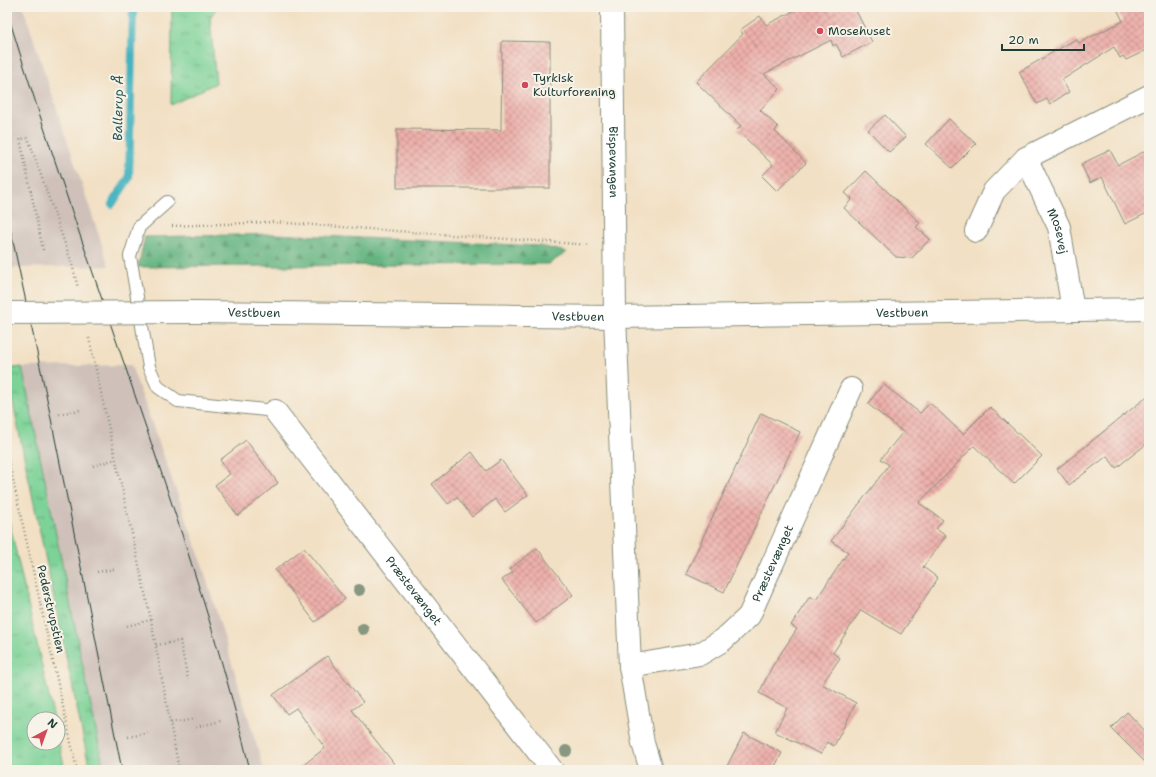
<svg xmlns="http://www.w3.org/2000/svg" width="1156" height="777" viewBox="0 0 1156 777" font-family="'Shantell Sans',sans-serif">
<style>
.industrial{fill:#cfc1ba}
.grass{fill:url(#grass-tufts);stroke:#4d8866}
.forest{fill:url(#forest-firs);stroke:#42785a}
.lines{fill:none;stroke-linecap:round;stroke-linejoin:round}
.stream{stroke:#45b3c0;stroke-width:8}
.building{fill:url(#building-cross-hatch)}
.lane-casing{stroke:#888e7c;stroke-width:14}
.street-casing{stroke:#888e7c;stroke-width:24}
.secondary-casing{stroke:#888e7c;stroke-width:24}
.path{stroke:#888e7c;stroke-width:2.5;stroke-dasharray:1 3;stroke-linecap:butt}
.lane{stroke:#fff;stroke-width:12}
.street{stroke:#fff;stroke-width:22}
.secondary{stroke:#fff;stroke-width:22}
.tram{stroke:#1f3d34;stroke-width:1}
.secondary-bridge-casing{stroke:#888e7c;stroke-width:24;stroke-linecap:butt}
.secondary-bridge{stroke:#fff;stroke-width:22}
.tree{fill:#889780}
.poi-dot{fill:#d1495b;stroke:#f7f3e8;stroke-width:1.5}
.labels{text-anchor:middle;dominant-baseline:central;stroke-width:4;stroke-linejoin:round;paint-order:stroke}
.poi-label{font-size:12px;fill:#1f3d34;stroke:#f7f3e8;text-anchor:start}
.street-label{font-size:12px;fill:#1f3d34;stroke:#f7f3e8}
.water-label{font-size:13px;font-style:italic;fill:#285a57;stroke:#f7f3e8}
</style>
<defs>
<pattern id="grass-tufts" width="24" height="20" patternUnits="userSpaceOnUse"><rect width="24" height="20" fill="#7bd297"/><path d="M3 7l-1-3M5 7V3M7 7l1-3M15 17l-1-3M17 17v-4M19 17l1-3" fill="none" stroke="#64ac7c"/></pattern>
<pattern id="forest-firs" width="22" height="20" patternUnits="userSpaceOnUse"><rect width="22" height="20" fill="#64b480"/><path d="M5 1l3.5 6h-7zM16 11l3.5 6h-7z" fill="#52946a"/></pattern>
<pattern id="building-cross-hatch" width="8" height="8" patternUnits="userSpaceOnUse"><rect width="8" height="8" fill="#eeb0ab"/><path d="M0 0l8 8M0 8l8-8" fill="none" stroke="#c0908c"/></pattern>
</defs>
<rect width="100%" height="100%" fill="#f7f3e8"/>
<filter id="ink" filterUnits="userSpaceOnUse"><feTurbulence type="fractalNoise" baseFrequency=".025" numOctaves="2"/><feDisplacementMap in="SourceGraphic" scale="8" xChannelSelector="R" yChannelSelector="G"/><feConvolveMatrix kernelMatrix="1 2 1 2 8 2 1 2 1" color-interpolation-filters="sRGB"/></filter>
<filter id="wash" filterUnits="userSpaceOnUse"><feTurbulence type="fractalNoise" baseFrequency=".012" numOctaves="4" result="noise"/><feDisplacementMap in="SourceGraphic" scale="16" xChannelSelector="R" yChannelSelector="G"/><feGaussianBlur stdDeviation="0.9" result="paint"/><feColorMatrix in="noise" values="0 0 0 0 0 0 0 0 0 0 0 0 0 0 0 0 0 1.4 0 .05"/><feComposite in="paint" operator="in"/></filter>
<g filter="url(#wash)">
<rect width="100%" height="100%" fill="#f2e0c4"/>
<!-- industrial -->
<g class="industrial">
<polygon points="7,7 23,7 109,266 7,268"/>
<polygon points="131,365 200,557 264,770 104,770 22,367"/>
</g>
<!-- grass -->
<g class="grass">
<polygon points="172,7 217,7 210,18 216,83 171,105"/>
<polygon points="22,367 104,770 90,770 7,375 7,369"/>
<polygon points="7,512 54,719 34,719 34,743 58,743 58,739 65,770 7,770"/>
</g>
<!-- forest -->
<polygon class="forest" points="275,234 540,246 567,252 549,264 138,267 145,237"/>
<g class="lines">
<!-- stream -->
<polyline class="stream" points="112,204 129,178 133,7"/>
</g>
<g id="blocks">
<!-- building -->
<g class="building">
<polygon points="802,7 854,7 872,42 843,57 836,44 833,46 831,40 764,74 780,89 760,110 778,127 775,131 806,163 777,191 762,176 773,165 737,130 741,126 696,82 743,34 740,30 760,16 766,25"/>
<polygon points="1116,7 1149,7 1149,49 1126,60 1123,56 1120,58 1114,47 1062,80 1069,92 1050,104 1047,99 1037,104 1019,72 1076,39 1079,43 1123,21"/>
<polygon points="502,41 550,42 550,188 397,188 397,129 501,130"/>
<polygon points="885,115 906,137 889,152 868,130"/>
<polygon points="949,119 976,144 952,168 926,144"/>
<polygon points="1149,149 1149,212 1125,224 1102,177 1090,183 1081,164 1110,150 1118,165"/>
<polygon points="866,171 920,223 916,227 930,239 912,258 896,257 844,208 852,199 845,193"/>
<polygon points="883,384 920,413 930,403 963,434 990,407 1042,456 1014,484 974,446 919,503 943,520 936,529 946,536 923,567 938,578 901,634 861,610 833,653 840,658 822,684 856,703 834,746 827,742 821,754 775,732 787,708 759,693 773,665 797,629 791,625 810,596 816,600 848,552 831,541 889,465 881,459 903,432 868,404"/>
<polygon points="1149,395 1149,442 1116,468 1107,456 1069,485 1057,469"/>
<polygon points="761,413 800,432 724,592 686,574"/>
<polygon points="246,440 278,483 238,516 215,485 230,474 220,460"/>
<polygon points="472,452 486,471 501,460 528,495 505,512 495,499 472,517 457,497 448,504 432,484"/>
<polygon points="304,548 345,599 315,622 275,570"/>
<polygon points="537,548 573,595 536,623 502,580 513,572 510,569"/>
<polygon points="327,656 363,702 352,710 399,770 297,770 325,748 296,708 287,714 273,695"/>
<polygon points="1127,712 1149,735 1149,766 1111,728"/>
<polygon points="744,733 782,753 773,770 725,770"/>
</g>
</g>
</g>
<g filter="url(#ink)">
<use href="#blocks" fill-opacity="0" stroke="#888e7c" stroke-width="1"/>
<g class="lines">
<defs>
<polyline id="lane" points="167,202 139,227 130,256 149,367 158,387 178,401 275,411"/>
<g id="street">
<path id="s1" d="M612,7L615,317"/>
<path id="s2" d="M1026,158L1059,227L1073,310"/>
<polyline points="976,231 994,191 1026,158 1149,96"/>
<path id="s3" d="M275,411L552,770"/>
<path id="s4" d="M630,666L700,654L723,640L749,616L851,389"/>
</g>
<g id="secondary">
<path id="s5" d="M196,312L615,317L1149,309"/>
<polyline points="615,317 630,666 643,743 651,770"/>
</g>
</defs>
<!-- lane casing -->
<use href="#lane" class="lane-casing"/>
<!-- street casing -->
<use href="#street" class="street-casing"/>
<!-- secondary casing -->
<use href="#secondary" class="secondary-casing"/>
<!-- path -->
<g class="path">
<polyline points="172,226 273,222 590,245"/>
<polyline points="43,250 20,139 28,138 72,264 78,288"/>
<polyline points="89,338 151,620 179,770"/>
<polyline points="59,414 80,410"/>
<polyline points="7,453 77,770"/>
<polyline points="93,466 116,459"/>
<polyline points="97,572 115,569"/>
<polyline points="127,626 151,620"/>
<polyline points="156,645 180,641 188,680"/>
<polyline points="171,723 195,719"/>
<polyline points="196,727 221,721"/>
<polyline points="128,737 148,733"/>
</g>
<!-- lane -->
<use href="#lane" class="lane"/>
<!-- street -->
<use href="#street" class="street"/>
<!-- secondary -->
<use href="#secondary" class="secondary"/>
<!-- tram -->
<g class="tram">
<path d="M7,12C44,132 85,250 126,369C171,501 218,634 250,770"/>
<polyline points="7,214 46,394 122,770"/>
</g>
<defs>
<polyline id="secondary-bridge" points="7,313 196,312"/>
</defs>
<!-- secondary-bridge casing -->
<use href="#secondary-bridge" class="secondary-bridge-casing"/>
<!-- secondary-bridge -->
<use href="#secondary-bridge" class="secondary-bridge"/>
</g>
<!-- trees -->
<g class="tree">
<circle cx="359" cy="590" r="6"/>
<circle cx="363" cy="629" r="6"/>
<circle cx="566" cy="751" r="6"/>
</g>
</g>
<!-- markers -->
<g class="poi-dot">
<circle cx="820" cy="31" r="4"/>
<circle cx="525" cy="85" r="4"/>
</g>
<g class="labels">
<!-- poi labels -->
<g class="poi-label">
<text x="828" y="31">Mosehuset</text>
<text x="533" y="78">Tyrkisk<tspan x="533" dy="14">Kulturforening</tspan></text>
</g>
<!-- street labels -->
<g class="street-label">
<text stroke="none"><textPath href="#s1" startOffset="155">Bispevangen</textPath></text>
<text stroke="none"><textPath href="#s2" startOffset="80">Mosevej</textPath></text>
<text stroke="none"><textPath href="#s5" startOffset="706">Vestbuen</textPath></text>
<text stroke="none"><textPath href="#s5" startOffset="58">Vestbuen</textPath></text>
<text stroke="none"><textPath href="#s5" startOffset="382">Vestbuen</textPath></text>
<text stroke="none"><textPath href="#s4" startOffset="191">Præstevænget</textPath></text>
<text stroke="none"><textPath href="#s3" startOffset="227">Præstevænget</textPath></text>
<text transform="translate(51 609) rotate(77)">Pederstrupstien</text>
</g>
<!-- water labels -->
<g class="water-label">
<text transform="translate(118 108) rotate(-89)">Ballerup Å</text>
</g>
</g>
<!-- margin -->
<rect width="1156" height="777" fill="none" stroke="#f7f3e8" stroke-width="24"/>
<!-- north arrow -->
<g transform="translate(46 731) rotate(41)"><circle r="19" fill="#f7f3e8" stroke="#a1aaa0"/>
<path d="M0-3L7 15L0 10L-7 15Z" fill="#d1495b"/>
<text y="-6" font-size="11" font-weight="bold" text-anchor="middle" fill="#1f3d34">N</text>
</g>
<!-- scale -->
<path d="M1002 44v6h82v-6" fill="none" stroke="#1f3d34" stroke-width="2"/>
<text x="1008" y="44" font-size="12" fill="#1f3d34" stroke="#f7f3e8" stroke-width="3" paint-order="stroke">20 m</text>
</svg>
